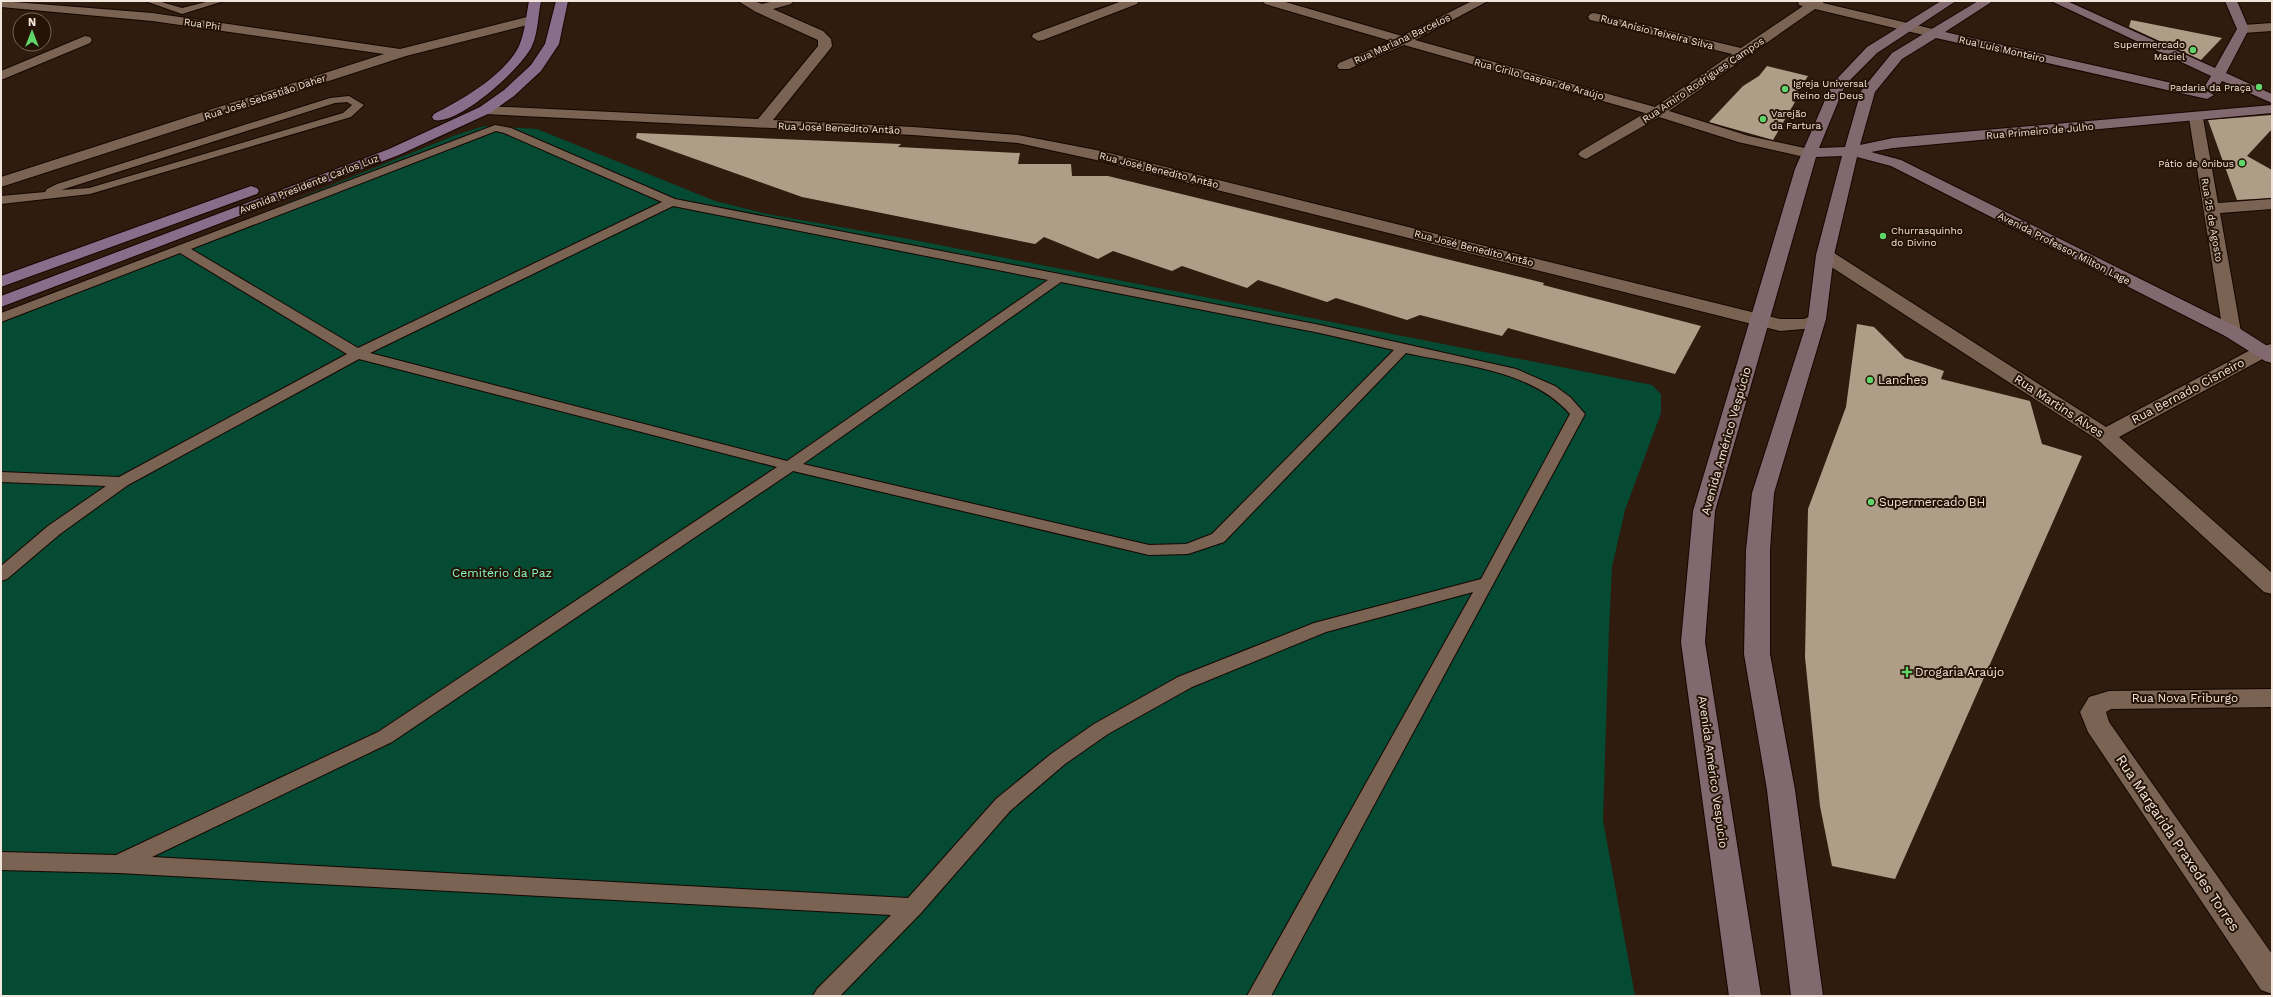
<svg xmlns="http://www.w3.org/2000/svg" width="2273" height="997" viewBox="0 0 2273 997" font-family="'Work Sans',sans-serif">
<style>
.green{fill:#054a32}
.building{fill:#af9e87}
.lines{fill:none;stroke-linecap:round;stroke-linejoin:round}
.lane-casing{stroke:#160600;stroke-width:2}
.street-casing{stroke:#160600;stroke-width:2}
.secondary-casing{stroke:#160600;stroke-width:2}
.primary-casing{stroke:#160600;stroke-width:2}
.lane{fill:#7a6353;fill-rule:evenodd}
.street{fill:#7a6353;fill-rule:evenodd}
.secondary{fill:#82686f;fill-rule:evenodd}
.primary{fill:#896d8a;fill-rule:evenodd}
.poi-dot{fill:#60d56a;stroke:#251306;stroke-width:1.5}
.labels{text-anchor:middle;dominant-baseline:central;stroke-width:4;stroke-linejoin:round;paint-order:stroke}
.far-street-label{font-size:10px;fill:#f2e5dc;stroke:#251306}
.far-poi-label{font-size:10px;fill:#f2e5dc;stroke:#251306;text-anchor:end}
.poi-label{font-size:12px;fill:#f2e5dc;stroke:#251306;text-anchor:start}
.street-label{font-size:12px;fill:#f2e5dc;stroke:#251306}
.park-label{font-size:12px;fill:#88fac7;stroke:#251306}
.near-street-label{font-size:14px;fill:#f2e5dc;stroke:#251306}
</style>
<rect width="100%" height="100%" fill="#2f1c0f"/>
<!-- green -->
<polygon class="green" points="484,126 537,129 715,201 767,214 914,240 1652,385 1661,394 1661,413 1625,510 1612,567 1609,630 1603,820 1635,996 1,996 1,318 456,135"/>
<!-- building -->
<g class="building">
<polygon points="2131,20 2222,38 2201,60 2129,27"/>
<polygon points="1767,66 1808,76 1792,101 1795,102 1773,140 1709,122 1743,86 1759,76"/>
<polygon points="2272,115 2272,129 2247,156 2272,170 2272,198 2237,200 2208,120"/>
<polygon points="637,133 901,144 898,147 1020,153 1018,164 1071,164 1072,176 1108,176 1544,283 1543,285 1701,326 1675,374 1508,328 1502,336 1420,315 1407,320 1336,298 1327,302 1258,280 1247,288 1182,266 1172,271 1113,251 1098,259 1044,237 1035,244 802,197 636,138"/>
<polygon points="1857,324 1874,327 1905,358 1944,371 1941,379 2030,401 2042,444 2082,456 1895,879 1832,866 1820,806 1805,657 1808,509 1846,407"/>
</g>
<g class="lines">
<defs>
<g id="lane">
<polygon points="145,1 158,1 182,8 210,1 224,1 182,14"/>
<path d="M349,96L364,105L351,117L90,194L1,204V196L45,192L47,189L57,184L330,98ZM347,102L352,105L343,113L89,188L61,190L335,103Z"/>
<path d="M495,125L511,128L675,199L1320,325L1516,369L1555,386L1570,397L1585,414L1271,996H1247L1473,592L1326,632L1192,687L1108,734L1065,764L1010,811L921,913L840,996H813L817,989L891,915L118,873L1,870V852L116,855L378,732L777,467L359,359L128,485L60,534L7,579L1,581V566L48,526L106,486L1,482V472L119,477L347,354L180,253L1,322V313ZM496,131L504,133L662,202L358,348L191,249ZM673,206L1048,280L787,461L370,353ZM1061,282L1320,333L1394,350L1212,534L1186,544L1149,545L803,464ZM1406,353C1461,365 1532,370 1570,414L1481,579L1314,623L1178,677L1094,724L1051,754L996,799L908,898L152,857L392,742L793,471L1149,555L1188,554L1224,542Z"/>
</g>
<g id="street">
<polygon points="1,1 152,13 400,49 531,16 537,20 535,23 406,56 1,187 1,177 384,54 152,21 1,7"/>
<polygon points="738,1 754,1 762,4 774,1 793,1 791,4 773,9 823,31 831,39 832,46 830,49 773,120 913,127 1018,135 1101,151 1780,319 1804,319 1817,313 1824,315 1826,319 1815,328 1780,331 1101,161 1018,143 913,135 485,114 478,110 485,106 758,119 818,46 818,40 756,12"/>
<polygon points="1122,1 1139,1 1137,4 1043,40 1038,41 1032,37 1033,34"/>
<polygon points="1263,1 1282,1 1402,36 1472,1 1488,1 1415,40 1655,107 1732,54 1590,20 1588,17 1590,14 1594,13 1741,48 1803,6 1799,5 1798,1 1824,1 1823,3 1937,30 1938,33 1932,37 1815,9 1669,111 1749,136 1814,150 1817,153 1814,156 1809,158 1738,142 1659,117 1586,159 1581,157 1578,154 1581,151 1645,113 1404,45 1349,69 1339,69 1337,66 1339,63 1391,41 1265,4"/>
<polygon points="2272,23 2272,31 2243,33 2237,29 2243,25"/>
<polygon points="85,36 90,37 92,40 90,43 1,80 1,71"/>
<polygon points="2196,114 2203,118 2218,203 2272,199 2272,209 2220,213 2241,332 2239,336 2232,338 2225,336 2223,332 2189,118"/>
<polygon points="1825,250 1831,251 2106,427 2256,347 2272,344 2272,356 2268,356 2119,437 2272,573 2272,594 2264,592 2098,440 1819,259 1816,255 1819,251"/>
<polygon points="2272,689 2272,707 2111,709 2106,712 2109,722 2272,954 2272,994 2261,990 2088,732 2080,712 2089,697 2109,691"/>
</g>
<g id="secondary">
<polygon points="1941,1 1956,1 1877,53 1845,85 1819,148 1845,147 1861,91 1892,53 1978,1 1993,1 1945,32 2207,91 2214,95 2207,99 1936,38 1902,59 1875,92 1860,145 1893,138 2272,105 2272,113 1893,148 1871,152 1901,160 2239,328 2272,349 2272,363 2265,361 2225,336 1891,166 1857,157 1834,255 1826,319 1774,493 1770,550 1770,654 1795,790 1823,996 1791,996 1767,790 1744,654 1746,550 1752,493 1808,319 1816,255 1842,156 1816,157 1715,511 1705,642 1761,996 1729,996 1681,642 1693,511 1795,169 1832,84 1867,47"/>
<polygon points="2051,1 2067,1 2215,68 2237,29 2225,1 2237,1 2249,29 2226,73 2272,94 2272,103 2222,81 2217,89 2207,89 2205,86 2211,76"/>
</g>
<g id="primary">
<path d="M529,1H541C538,16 538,33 532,46C522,68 458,126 434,120L432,117L434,114C462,100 505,75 519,46C525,32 526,16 529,1Z"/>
<polygon points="556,1 568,1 559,44 541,71 514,96 490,113 399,155 1,307 1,296 389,149 480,107 504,90 531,65 545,44"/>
<polygon points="251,186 257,188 259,191 257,194 1,287 1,276"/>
</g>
</defs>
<!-- lane casing -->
<use href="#lane" class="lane-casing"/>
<!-- street casing -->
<use href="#street" class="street-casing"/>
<!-- secondary casing -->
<use href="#secondary" class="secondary-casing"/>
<!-- primary casing -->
<use href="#primary" class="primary-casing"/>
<!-- lane -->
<use href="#lane" class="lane"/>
<!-- street -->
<use href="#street" class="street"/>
<!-- secondary -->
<use href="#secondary" class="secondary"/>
<!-- primary -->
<use href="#primary" class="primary"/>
</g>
<!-- markers -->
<g class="poi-dot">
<circle cx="2193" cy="50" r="4"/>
<circle cx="2259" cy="87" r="4"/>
<circle cx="1785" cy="89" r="4"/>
<circle cx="1763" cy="119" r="4"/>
<circle cx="2242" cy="163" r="4"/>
<circle cx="1883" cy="236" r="4"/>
<circle cx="1870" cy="380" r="4"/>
<circle cx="1871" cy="502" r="4"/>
<path d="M1905 666h4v4h4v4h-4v4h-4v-4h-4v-4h4z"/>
</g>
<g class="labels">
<!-- far-street labels -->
<g class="far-street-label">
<text transform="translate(202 24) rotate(8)">Rua Phi</text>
<text transform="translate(1657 32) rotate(14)">Rua Anísio Teixeira Silva</text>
<text transform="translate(1402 39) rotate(-25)">Rua Mariana Barcelos</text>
<text transform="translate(2002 49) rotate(13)">Rua Luís Monteiro</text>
<text transform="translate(1539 79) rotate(15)">Rua Cirilo Gaspar de Araújo</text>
<text transform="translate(1703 80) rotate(-34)">Rua Amiro Rodrigues Campos</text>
<text transform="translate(265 97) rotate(-18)">Rua José Sebastião Daher</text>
<text transform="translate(839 128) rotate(2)">Rua José Benedito Antão</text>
<text transform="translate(2040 131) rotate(-5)">Rua Primeiro de Julho</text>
<text transform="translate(1159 170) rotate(14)">Rua José Benedito Antão</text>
<text transform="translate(309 184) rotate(-21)">Avenida Presidente Carlos Luz</text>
<text transform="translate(2212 220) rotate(80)">Rua 25 de Agosto</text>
<text transform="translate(1474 248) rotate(14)">Rua José Benedito Antão</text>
<text transform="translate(2064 248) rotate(27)">Avenida Professor Milton Lage</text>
</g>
<!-- far-poi labels -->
<g class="far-poi-label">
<text x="2185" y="44">Supermercado<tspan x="2185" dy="12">Maciel</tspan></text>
<text x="1793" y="83" text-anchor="start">Igreja Universal<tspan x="1793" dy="12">Reino de Deus</tspan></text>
<text x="2251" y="87">Padaria da Praça</text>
<text x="1771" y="113" text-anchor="start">Varejão<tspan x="1771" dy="12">da Fartura</tspan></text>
<text x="2234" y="163">Pátio de ônibus</text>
<text x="1891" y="230" text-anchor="start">Churrasquinho<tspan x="1891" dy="12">do Divino</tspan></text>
</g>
<!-- poi labels -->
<g class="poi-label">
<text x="1878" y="380">Lanches</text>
<text x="1879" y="502">Supermercado BH</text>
<text x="1915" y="672">Drogaria Araújo</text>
</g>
<!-- street labels -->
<g class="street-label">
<text transform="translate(2188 391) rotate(-28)">Rua Bernado Cisneiro</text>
<text transform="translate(2059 406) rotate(33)">Rua Martins Alves</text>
<text transform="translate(1726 441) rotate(-74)">Avenida Américo Vespúcio</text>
<text x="2185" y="698">Rua Nova Friburgo</text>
<text transform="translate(1713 772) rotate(82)">Avenida Américo Vespúcio</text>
</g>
<!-- park labels -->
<g class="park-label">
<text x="502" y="573">Cemitério da Paz</text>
</g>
<!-- near-street labels -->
<g class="near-street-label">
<text transform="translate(2178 843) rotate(56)">Rua Margarida Praxedes Torres</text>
</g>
</g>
<!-- border -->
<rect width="2273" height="997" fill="none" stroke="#f2e5dc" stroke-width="4"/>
<!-- north arrow -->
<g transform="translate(32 32)"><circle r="19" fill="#251306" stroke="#77675c"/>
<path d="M0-3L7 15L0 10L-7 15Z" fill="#60d56a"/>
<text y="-6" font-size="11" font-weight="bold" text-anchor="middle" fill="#f2e5dc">N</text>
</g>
</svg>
